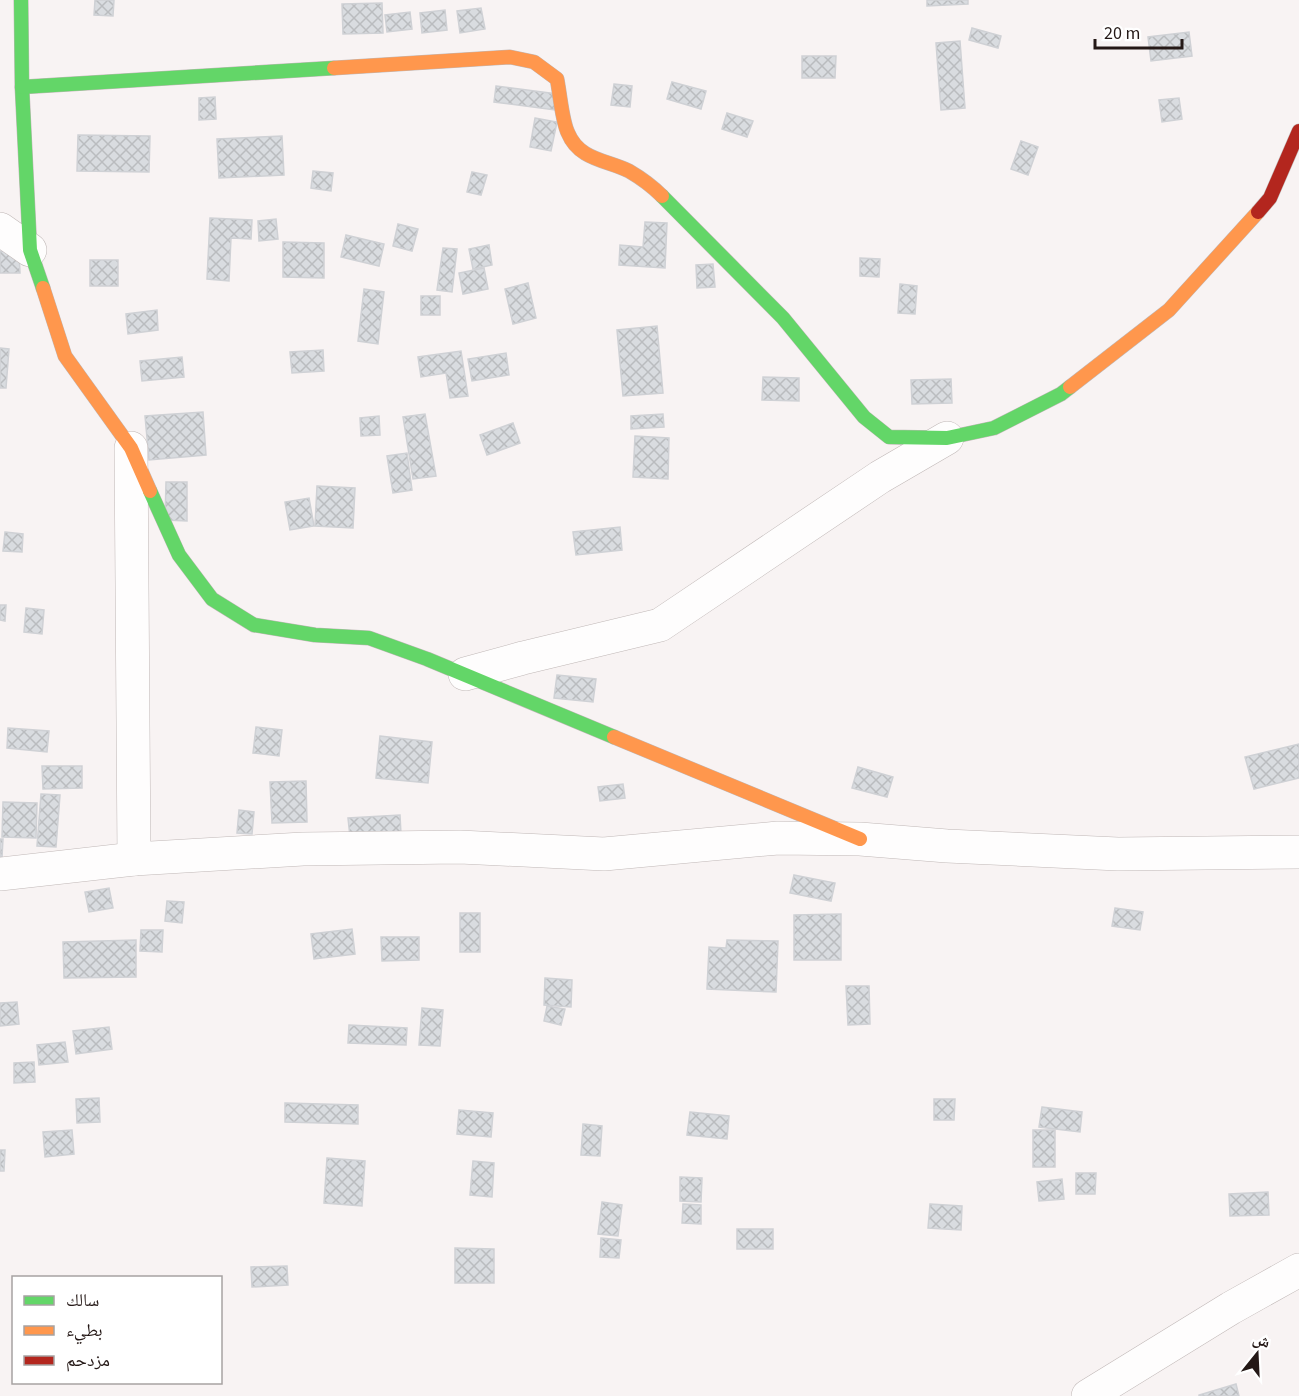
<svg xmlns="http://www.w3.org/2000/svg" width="1299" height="1396" viewBox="0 0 1299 1396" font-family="'Source Sans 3','Noto Naskh Arabic',sans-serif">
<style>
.building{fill:url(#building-cross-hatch);stroke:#cfd1d5;stroke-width:1.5}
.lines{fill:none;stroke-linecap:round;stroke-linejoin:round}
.street-casing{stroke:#c0b8b7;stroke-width:34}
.fast-casing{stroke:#c0b8b7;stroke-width:15}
.slow-casing{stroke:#c0b8b7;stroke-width:15}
.jam-casing{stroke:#c0b8b7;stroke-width:15}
.street{stroke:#fefdfd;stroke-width:33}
.fast{stroke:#63d668;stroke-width:14}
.slow{stroke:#ff974d;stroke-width:14}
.jam{stroke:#b3261e;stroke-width:14}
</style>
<defs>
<pattern id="building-cross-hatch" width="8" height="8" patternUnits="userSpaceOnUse" patternTransform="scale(1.5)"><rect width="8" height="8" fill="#d9dce0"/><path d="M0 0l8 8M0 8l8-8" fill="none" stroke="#babcbf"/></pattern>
</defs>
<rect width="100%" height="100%" fill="#f8f3f3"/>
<!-- building -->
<g class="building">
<polygon points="95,0 114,0 113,16 94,15"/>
<polygon points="927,0 968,0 968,4 927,6"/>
<polygon points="382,3 383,33 343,34 342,4"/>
<polygon points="481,8 485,29 460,33 457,11"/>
<polygon points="445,10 447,30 422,33 420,13"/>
<polygon points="410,12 412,29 387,32 385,15"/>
<polygon points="972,28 1001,36 998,48 969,40"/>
<polygon points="1189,32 1192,56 1151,61 1148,37"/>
<polygon points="960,41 965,108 941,110 936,43"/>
<polygon points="802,56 836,56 835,78 802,78"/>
<polygon points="672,82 706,91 701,109 667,99"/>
<polygon points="614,84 632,86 630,107 611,105"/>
<polygon points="496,86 557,94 555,110 494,102"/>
<polygon points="215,97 216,119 199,120 199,98"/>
<polygon points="1179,98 1182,119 1162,122 1159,100"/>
<polygon points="727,113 753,121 747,137 722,129"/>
<polygon points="535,118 557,122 551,151 530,147"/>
<polygon points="78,135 150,136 149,172 77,171"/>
<polygon points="282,136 284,175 219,178 217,139"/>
<polygon points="1021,141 1038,147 1028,175 1011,169"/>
<polygon points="313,171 333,173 331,191 311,188"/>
<polygon points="472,172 487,175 481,195 467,192"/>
<polygon points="210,218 252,220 251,239 231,238 229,281 207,279"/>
<polygon points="276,219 278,239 259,241 258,221"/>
<polygon points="645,222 667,223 665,268 619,265 620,245 643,247"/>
<polygon points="398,224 418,229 412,251 393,246"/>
<polygon points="346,235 384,244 379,266 341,257"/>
<polygon points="283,242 324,243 324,278 283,277"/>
<polygon points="489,245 492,265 473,269 469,249"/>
<polygon points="443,248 457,249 452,292 437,290"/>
<polygon points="0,251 19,252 20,273 0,273"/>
<polygon points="860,258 880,259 879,277 860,276"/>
<rect x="90" y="260" width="28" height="26"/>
<polygon points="713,264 715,287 697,288 696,265"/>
<polygon points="484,268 488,289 463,294 459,273"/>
<polygon points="528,283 536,318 513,324 505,289"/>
<polygon points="900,284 917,286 915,314 898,313"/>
<polygon points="364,289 384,292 378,344 358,341"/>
<rect x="421" y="296" width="19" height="19"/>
<polygon points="157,310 158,330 128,334 126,314"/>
<polygon points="657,326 663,393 623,396 617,330"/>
<polygon points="0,348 9,349 6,388 0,388"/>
<polygon points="323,350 324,371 292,373 290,352"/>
<polygon points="461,351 468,396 450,398 446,373 421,377 418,357"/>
<polygon points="506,353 509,375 472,381 468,359"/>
<polygon points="182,357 184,377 142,381 140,361"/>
<polygon points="763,377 799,378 799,401 762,400"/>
<polygon points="951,379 952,403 912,404 911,380"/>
<polygon points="203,412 206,455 149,460 145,416"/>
<polygon points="425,414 436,476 413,479 403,417"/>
<polygon points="663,414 664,427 631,429 631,416"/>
<polygon points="379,416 380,435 361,436 360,418"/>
<polygon points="513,423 520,443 487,455 480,435"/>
<polygon points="635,436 669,438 668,479 633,477"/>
<polygon points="407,453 412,490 393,493 387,456"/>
<polygon points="166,482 187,482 187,521 165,520"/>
<polygon points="317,486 355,488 353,528 315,526"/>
<polygon points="309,498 314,526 290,530 285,502"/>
<polygon points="620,527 622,550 576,555 573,532"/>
<polygon points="5,532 23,534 22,552 3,551"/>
<polygon points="0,605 6,605 5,621 0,620"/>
<polygon points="26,608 44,610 42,634 24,632"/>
<polygon points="557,675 596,679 593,702 554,698"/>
<polygon points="256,727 282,730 279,756 253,753"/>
<polygon points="8,728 49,731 47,752 7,748"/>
<polygon points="380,736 432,742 428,783 376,778"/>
<polygon points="1299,744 1299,778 1254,789 1245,757"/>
<polygon points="42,766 82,766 82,788 43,789"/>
<polygon points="858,767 893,777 887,797 852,788"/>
<polygon points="306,781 307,822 272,823 270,782"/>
<polygon points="623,784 625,798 600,801 598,787"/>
<polygon points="41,794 60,795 56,847 37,846"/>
<polygon points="3,802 37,803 36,838 2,837"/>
<polygon points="239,810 254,812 252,834 237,833"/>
<polygon points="400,815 401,834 350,837 348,818"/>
<polygon points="0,839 3,839 2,857 0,857"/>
<polygon points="794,875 835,883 831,901 790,893"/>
<polygon points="109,888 113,908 89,912 85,892"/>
<polygon points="167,901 184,902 182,923 165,921"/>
<polygon points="1115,908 1143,912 1140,930 1112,926"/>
<rect x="460" y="913" width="20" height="39"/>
<polygon points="841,914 841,960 794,960 794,915"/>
<polygon points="352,929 355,954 314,959 311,934"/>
<polygon points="141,930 163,930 162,952 140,951"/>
<polygon points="381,937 419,937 419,960 382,961"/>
<polygon points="136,940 136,977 64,978 63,942"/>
<polygon points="727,940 778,941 776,992 707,989 709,947 726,948"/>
<polygon points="545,978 572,980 571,1007 544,1005"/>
<polygon points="846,986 869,986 870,1024 848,1025"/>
<polygon points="17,1002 19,1024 0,1026 0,1003"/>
<polygon points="547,1006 565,1009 561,1025 544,1021"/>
<polygon points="422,1008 443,1010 440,1046 419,1045"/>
<polygon points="349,1025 407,1028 406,1045 348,1043"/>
<polygon points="109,1027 112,1049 76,1054 73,1031"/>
<polygon points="65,1042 68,1062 39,1065 37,1045"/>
<polygon points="34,1062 35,1082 14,1083 14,1063"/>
<polygon points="99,1098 100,1122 77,1123 76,1099"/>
<polygon points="934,1099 955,1099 954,1120 934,1120"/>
<polygon points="285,1103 358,1105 358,1124 285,1122"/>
<polygon points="1042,1107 1082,1112 1080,1132 1039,1127"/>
<polygon points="459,1110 493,1113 491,1137 457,1134"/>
<polygon points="690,1112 729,1116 727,1139 687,1135"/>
<polygon points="583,1124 602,1126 600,1156 581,1155"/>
<polygon points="72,1130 74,1154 45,1157 43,1132"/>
<rect x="1033" y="1130" width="22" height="37"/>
<polygon points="0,1150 5,1150 4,1171 0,1171"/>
<polygon points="327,1158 365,1161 362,1206 324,1203"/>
<polygon points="473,1161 494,1163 492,1197 470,1195"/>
<polygon points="1076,1173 1096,1173 1095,1194 1076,1194"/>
<polygon points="680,1177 702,1178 701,1202 680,1201"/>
<polygon points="1062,1179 1064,1199 1039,1201 1037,1182"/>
<polygon points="1268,1192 1269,1215 1230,1216 1229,1194"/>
<polygon points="602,1202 622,1205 618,1236 598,1234"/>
<polygon points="683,1204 701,1205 701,1224 682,1223"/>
<polygon points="930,1204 962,1206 961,1230 928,1228"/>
<rect x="737" y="1229" width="36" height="20"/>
<polygon points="601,1238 621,1240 619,1258 600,1257"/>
<polygon points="455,1248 494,1249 494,1283 455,1283"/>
<polygon points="287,1266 288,1285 252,1287 251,1267"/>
<polygon points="1236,1384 1239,1396 1199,1396 1199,1395"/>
</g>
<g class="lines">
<defs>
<g id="street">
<polyline points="0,229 30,250"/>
<polyline points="131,448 134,859"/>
<polyline points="465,674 523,658 660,625 880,477 947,438"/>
<polyline points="0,874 134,859 303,849 460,847 604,854 778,838 860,839 947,846 1118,854 1299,852"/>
<polyline points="1088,1396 1231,1308 1299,1270"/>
</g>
<g id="fast">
<polyline points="21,0 22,87 30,250 43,288"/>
<polyline points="22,87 334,68"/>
<polyline points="662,196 783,318 864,417 889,437 947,438 994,428 1061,394 1070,387"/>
<polyline points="150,491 179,555 212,599 254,625 315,635 369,638 427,659 614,737"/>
</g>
<g id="slow">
<path d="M334,68L510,57L534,62L557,79C560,94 562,121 568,133C579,160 607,160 629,171C641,178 652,186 662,196"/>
<polyline points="43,288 65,356 131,448 150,491"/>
<polyline points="1070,387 1169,310 1258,212"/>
<polyline points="614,737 860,839"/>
</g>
<polyline id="jam" points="1258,212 1270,198 1299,131"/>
</defs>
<!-- street casing -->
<use href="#street" class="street-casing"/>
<!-- fast casing -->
<use href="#fast" class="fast-casing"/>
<!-- slow casing -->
<use href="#slow" class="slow-casing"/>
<!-- jam casing -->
<use href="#jam" class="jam-casing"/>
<!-- street -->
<use href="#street" class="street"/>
<!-- fast -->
<use href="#fast" class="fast"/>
<!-- slow -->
<use href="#slow" class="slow"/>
<!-- jam -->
<use href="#jam" class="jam"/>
</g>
<!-- legend -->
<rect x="12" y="1276" width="210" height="108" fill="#ffffff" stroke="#a7a3a2" stroke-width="1.5"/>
<rect x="24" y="1296" width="30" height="9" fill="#63d668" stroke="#a7a3a2" stroke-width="1.5"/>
<text x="66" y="1306" font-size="18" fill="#241816">سالك</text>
<rect x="24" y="1326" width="30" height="9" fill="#ff974d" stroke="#a7a3a2" stroke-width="1.5"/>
<text x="66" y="1336" font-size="18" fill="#241816">بطيء</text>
<rect x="24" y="1356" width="30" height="9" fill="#b3261e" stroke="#a7a3a2" stroke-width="1.5"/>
<text x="66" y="1366" font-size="18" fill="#241816">مزدحم</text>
<!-- north arrow -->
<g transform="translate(1257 1354) rotate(18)" stroke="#ffffff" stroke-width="4.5" paint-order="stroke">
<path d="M0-4.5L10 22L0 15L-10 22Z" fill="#241816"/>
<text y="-9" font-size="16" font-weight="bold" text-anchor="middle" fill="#241816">ش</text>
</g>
<!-- scale -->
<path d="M1095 39v9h87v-9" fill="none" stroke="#241816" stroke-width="3"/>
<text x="1104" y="39" font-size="18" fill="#241816" stroke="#ffffff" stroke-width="4.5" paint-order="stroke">20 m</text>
</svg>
